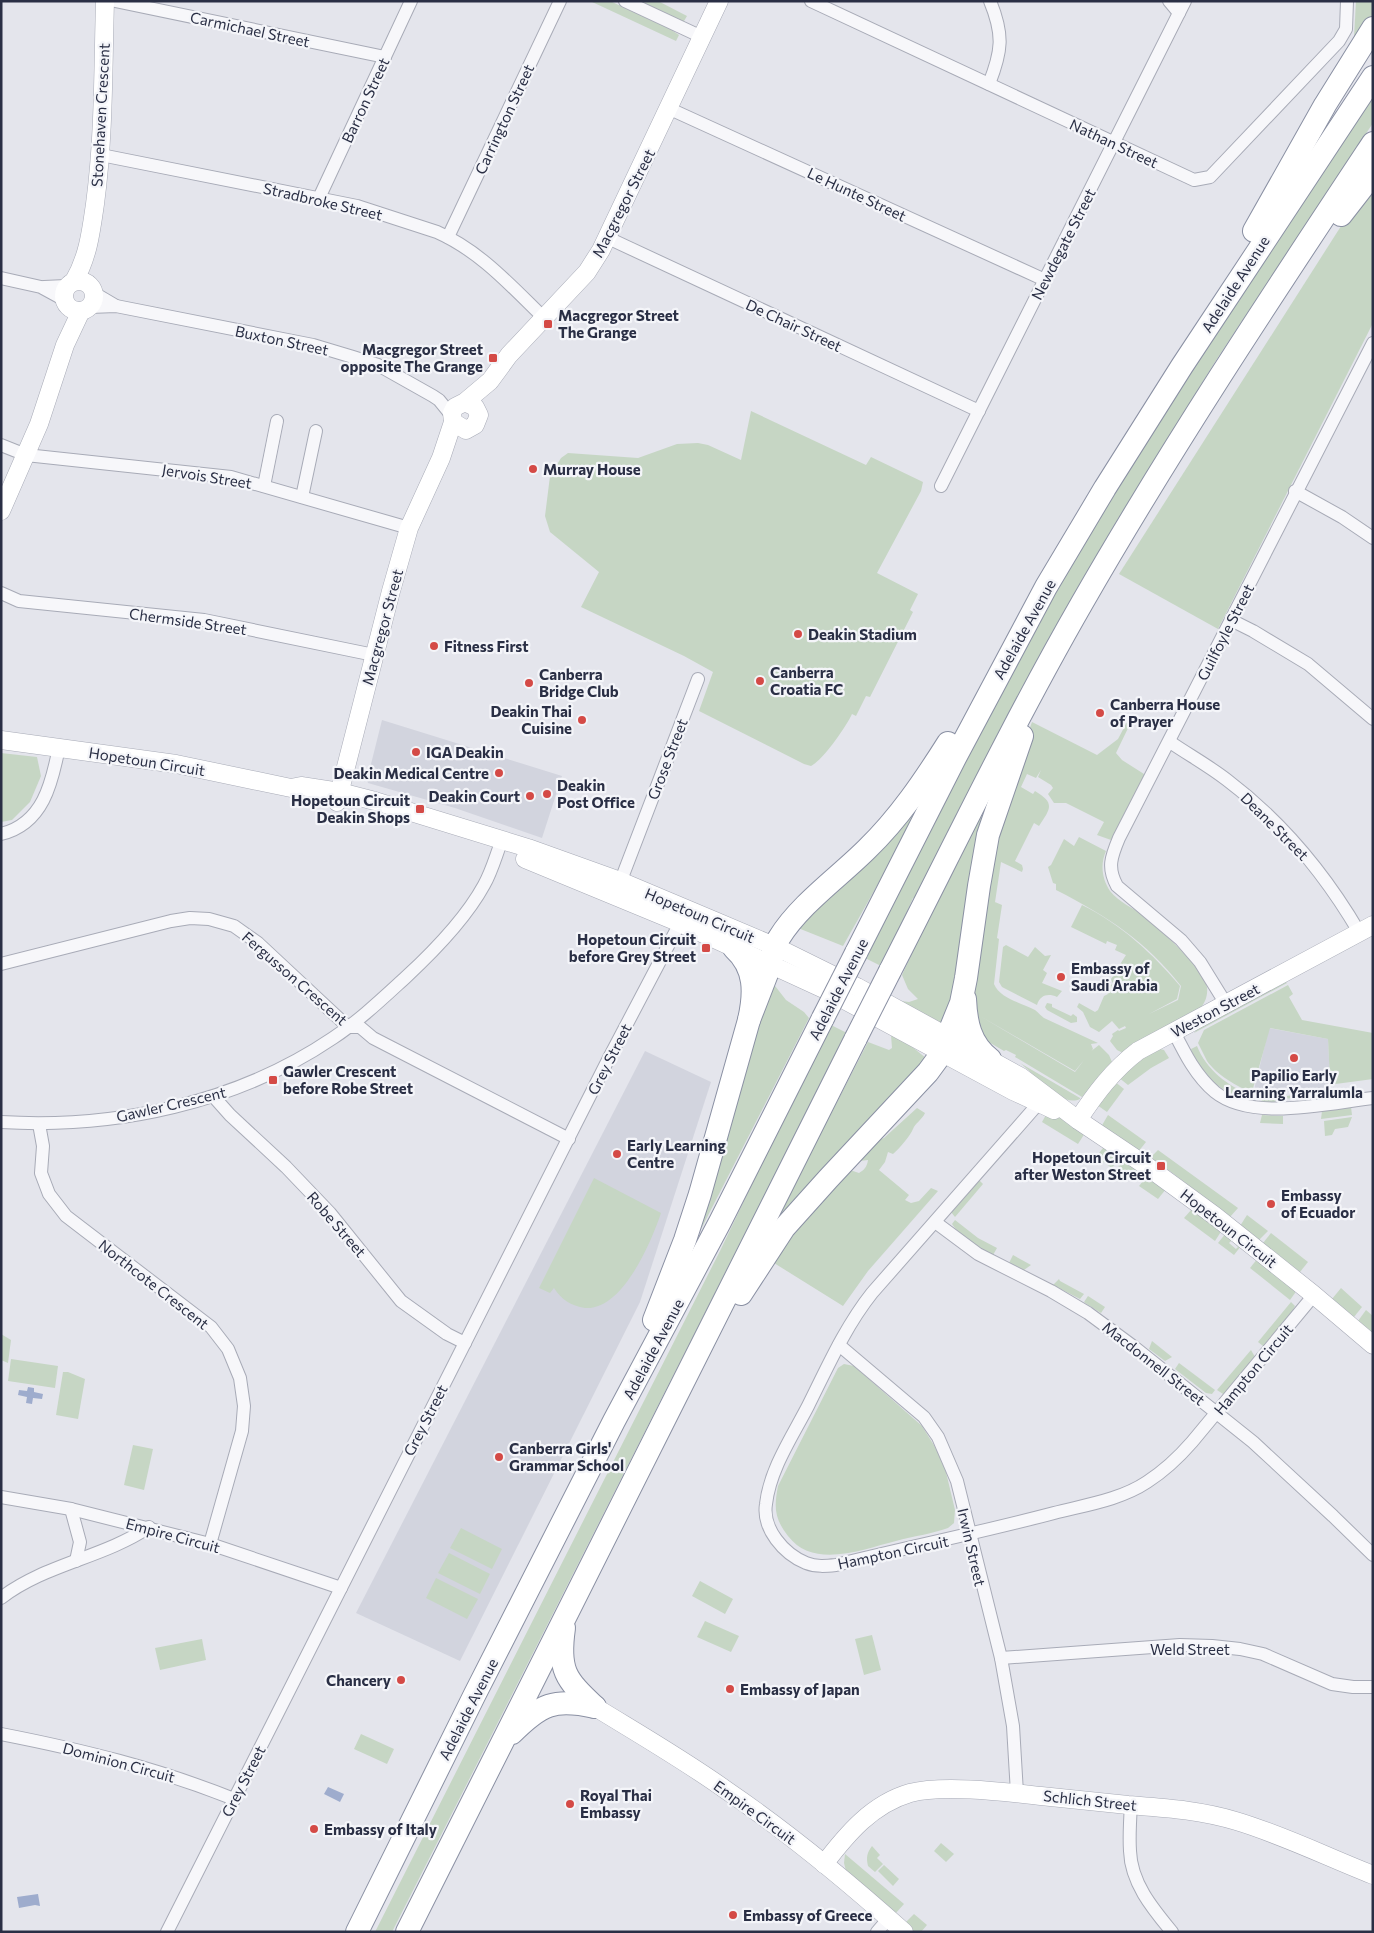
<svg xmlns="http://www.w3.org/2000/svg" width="1374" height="1933" viewBox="0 0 1374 1933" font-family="Commissioner,sans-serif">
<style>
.built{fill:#d2d4de}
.green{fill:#c6d6c4}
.water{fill:#9eaccd}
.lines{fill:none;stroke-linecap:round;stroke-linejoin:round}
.street-casing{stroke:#a8abb7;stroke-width:14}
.secondary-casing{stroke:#a8abb7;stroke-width:19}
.highway-casing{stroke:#8a90a3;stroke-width:24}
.street{stroke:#f7f7fa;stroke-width:12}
.secondary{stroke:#fff;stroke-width:18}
.highway{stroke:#fff;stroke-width:22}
.highway-bridge-casing{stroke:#8a90a3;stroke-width:24;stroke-linecap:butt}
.highway-bridge{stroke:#fff;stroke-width:22}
.poi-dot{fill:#d44a46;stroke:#f4f5f9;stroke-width:2}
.labels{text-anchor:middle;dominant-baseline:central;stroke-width:4.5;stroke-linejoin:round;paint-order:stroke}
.street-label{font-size:15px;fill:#2a2f45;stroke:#f4f5f9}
.poi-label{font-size:15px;font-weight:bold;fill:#2a2f45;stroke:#f4f5f9;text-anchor:start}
</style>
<rect width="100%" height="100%" fill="#e4e5ec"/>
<!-- built -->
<g class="built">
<polygon points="382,720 562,776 542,838 455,808 368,783 367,780"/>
<polygon points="1269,1028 1328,1039 1330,1082 1328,1087 1273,1094 1254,1090"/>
<polygon points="645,1051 711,1082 640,1302 460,1661 356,1613"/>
</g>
<!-- green -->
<g class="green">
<polygon points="590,1 610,1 670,29 679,35 676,41"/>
<polygon points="638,1 658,1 687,16 684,21 682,21"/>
<polygon points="1356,1 1373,1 1373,28 1354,37"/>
<polygon points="1373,95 1373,123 1215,362 1110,532 1023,688 915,898 913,898 883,967 863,957 1051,600 1142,446"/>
<polygon points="1373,176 1373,323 1218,629 1119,574"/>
<path d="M751,411L866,465L871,457L923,482L921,491L877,573L918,594L910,610L913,612L870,697L866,696L856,716L852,714C846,727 823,760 811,766L804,764L699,711L713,672L684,656L581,607L599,572L550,532L545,516L550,476L561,458L568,453L638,458L677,444L698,443L708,445L741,460Z"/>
<path d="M1128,720L1131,722L1116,753L1122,760L1144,774V777L1111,840L1097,835L1104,822L1066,803H1054L1048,794L1053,788L1051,785L1038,777L1041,770L1036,778L1027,774L1021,787L1033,794L1035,791C1055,803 1051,808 1039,826L1034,823L1015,861L1022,865L1023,869L1022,872L1001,862L991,929L995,902L1002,905L997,938L999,939L994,984C1000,999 1023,1003 1035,1010C1039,1013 1041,1016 1044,1018L1098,1043L1091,1044L1093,1049L1075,1071L980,1016L1075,1072L1090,1052L1099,1045L1109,1055L1112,1062L1082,1097L1015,1057L1016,1055L1006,1050L1004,1051L980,1037L970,1011L987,879L1018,760L1032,722L1097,755L1118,739Z"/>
<polygon points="1,753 37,757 41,776 30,802 12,820 1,822"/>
<polygon points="936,768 918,813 843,946 798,928"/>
<polygon points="989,798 965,945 945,1025 901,1001 909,1002 918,999 908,989 902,975 938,897"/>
<path d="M1079,837L1106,851C1100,864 1102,879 1110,891C1119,902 1133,908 1144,916C1160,929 1203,968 1207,987C1208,995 1205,1003 1201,1007C1197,1013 1192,1012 1186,1015V1017L1123,1053L1117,1050L1110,1041L1113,1036L1112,1034L1118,1030L1119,1031L1126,1028L1125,1026L1119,1029L1112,1021L1099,1032L1090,1027L1083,1012L1077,1007L1079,1003L1095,1012L1098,1010L1104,996L1108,994L1106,990L1108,986L1113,984L1111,979L1114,975L1118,973L1117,969L1126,955L1115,950L1117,945L1107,941L1106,944L1071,927L1082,905C1122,925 1152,953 1180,986L1177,999L1149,1014L1178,1000L1181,986C1146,941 1107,916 1056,890V884L1053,883L1048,867L1051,865L1064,839L1074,846Z"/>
<path d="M1006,945L1028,957L1035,947L1045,956L1051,955L1043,970L1047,973L1042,983L1062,991L1057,997C1048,993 1040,995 1037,1005L1002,987L999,982L1003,947Z"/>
<polygon points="1285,981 1287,983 1194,1033 1197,1029"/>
<polygon points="772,982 786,1000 804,1012 809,1018 695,1241"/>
<path d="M1288,985L1293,994L1289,997L1302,1020L1373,1033V1079L1328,1085L1330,1082L1328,1039L1270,1028L1252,1092C1237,1087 1216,1074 1207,1061C1204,1055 1201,1049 1198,1043L1204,1030Z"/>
<polygon points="1047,1003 1052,1004 1052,1007 1071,1016 1073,1014 1077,1017 1077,1022 1071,1023 1047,1010 1045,1007"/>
<polygon points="829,1024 849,1034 806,1113 392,1932 375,1932 720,1251"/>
<polygon points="891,1035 899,1036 927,1059 787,1220 777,1218 868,1042 889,1050 892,1048"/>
<path d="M1197,1046C1206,1069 1228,1087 1252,1095L1247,1101C1226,1093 1194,1074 1191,1049Z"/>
<path d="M1160,1049L1164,1050L1169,1058L1151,1068L1128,1085L1118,1077C1129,1066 1145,1054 1160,1049Z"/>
<path d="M1020,1063L1080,1098V1099C1060,1108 1035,1074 1020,1063Z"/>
<polygon points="1114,1081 1124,1089 1107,1112 1097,1105"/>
<polygon points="1330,1090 1330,1098 1325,1094 1276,1100 1274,1103 1264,1103 1261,1100 1262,1097 1272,1098"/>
<polygon points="1351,1107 1352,1115 1321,1119 1322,1111"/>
<path d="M917,1108L925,1113C922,1120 915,1123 913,1129C910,1136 899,1149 893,1154L888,1152L885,1162L879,1170L909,1195L905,1200L911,1203L919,1201L931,1188L938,1191L868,1271L843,1306L774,1263L777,1252L850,1170L859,1173C864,1170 867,1167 868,1160L860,1161L859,1156L876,1141L884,1138Z"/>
<polygon points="1047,1113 1055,1114 1085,1133 1078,1144 1042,1122"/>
<polygon points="1108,1115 1146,1142 1138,1152 1101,1127"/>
<polygon points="1262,1115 1283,1116 1283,1124 1260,1123"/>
<polygon points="1352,1117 1348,1127 1335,1129 1332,1135 1325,1136 1324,1121"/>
<polygon points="1105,1147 1120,1157 1112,1168 1096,1157 1103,1148"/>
<polygon points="1158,1150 1238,1208 1230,1217 1162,1165 1160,1164 1158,1166 1149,1159"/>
<polygon points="1124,1160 1141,1171 1133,1181 1116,1170"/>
<polygon points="1147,1176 1166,1189 1158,1199 1139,1186"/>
<path d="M594,1178L661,1213C651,1243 622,1311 585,1308C571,1306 561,1299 554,1288L550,1293L539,1288Z"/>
<polygon points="978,1179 983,1184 955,1217 951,1212"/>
<polygon points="1192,1209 1222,1230 1215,1241 1184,1218"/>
<polygon points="1247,1215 1268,1231 1259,1240 1240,1226"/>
<path d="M955,1220L978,1238L997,1248L993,1255C979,1248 960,1237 952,1224Z"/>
<polygon points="1226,1233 1234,1238 1229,1243 1236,1249 1238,1247 1236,1245 1238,1242 1241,1246 1234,1255 1218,1243"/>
<polygon points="1271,1233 1308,1262 1300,1272 1263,1243"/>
<polygon points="1013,1255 1031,1265 1024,1270 1009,1263"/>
<polygon points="1258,1258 1295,1291 1295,1293 1290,1300 1250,1268"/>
<polygon points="1059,1279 1060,1281 1084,1294 1080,1299 1053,1285"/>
<polygon points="1341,1288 1362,1307 1354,1317 1332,1299"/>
<polygon points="1088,1296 1105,1307 1101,1313 1085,1303 1084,1302"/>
<polygon points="1291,1302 1295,1306 1292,1312 1263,1346 1258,1342"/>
<polygon points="1366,1310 1373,1316 1373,1334 1358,1321"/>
<polygon points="1,1334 11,1340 8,1363 1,1360"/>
<polygon points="1152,1341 1172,1357 1165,1361 1149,1349"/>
<polygon points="1251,1350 1255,1357 1226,1392 1223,1394 1217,1390"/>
<polygon points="11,1359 58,1366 55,1388 8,1381"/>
<polygon points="1179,1363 1215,1390 1212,1394 1206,1393 1175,1369"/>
<path d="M844,1364L854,1366L922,1426L935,1447L945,1468L955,1510L954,1523L948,1528C932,1534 913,1536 896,1541C863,1549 814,1570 788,1536C774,1518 774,1507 778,1486L838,1368Z"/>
<polygon points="63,1372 68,1372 85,1379 78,1419 56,1415"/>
<polygon points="133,1445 153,1449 144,1490 124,1485"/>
<polygon points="461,1528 502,1549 492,1569 450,1548"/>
<polygon points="449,1553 490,1574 480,1594 438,1573"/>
<polygon points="436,1578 478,1599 467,1619 426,1598"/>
<polygon points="700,1581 733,1599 725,1614 692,1596"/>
<polygon points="705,1621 739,1636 731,1652 697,1637"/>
<polygon points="872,1635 881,1670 864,1675 855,1639"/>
<polygon points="202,1639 206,1660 160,1670 155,1648"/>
<polygon points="361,1734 394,1749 387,1764 354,1749"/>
<polygon points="941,1843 954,1854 946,1862 934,1851"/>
<path d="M872,1846L880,1855L877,1858L883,1864L875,1872L868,1866C866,1857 867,1853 872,1846Z"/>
<polygon points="845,1854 904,1904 895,1914 846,1871 844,1863"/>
<polygon points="884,1865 899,1879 893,1886 878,1871"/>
<polygon points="914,1914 927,1925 921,1932 914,1932 905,1923"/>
</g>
<!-- water -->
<g class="water">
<polygon points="28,1387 34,1388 34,1392 43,1394 42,1399 33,1398 32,1404 26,1403 27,1397 18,1395 19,1390 27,1391"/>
<polygon points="328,1787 344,1794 340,1802 324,1794"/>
<polygon points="38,1894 40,1906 35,1905 19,1908 17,1897"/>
</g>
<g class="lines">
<defs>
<g id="street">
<polyline points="115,1 385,57"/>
<polyline points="625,1 702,37"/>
<polyline points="811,1 1194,180 1210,177 1339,41 1346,29 1347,1"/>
<polyline points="1169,1 1179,13"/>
<path d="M989,84C1002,51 1004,35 990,1"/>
<polyline points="670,109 1045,280"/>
<path d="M101,155L357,206L437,232C480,251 511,286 544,318"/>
<polyline points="319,198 411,1"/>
<polyline points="448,237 560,1"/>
<polyline points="608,238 979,411"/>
<polyline points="1,278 41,287 63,299"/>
<polyline points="44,287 66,286"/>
<polyline points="94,293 116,306"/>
<polyline points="90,307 116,306 313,345 353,357 378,365 433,396 439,400 452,416"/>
<polyline points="1,445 26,455 231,477 409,528"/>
<polyline points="264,486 277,421"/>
<polyline points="941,486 1185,1"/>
<polyline points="1295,491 1342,517 1373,538"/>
<polyline points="302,497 316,431"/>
<polyline points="1,593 19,601 204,620 374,655"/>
<polyline points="1231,620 1253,631 1308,664 1373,719"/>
<path d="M1170,742C1189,755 1209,766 1227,780C1281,821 1325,874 1359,932"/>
<path d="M1,834C43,824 52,783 59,747"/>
<polyline points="618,888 698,679"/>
<polyline points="1,964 171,921 190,918 209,919 234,926 258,943 348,1027 360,1027 373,1038 569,1139"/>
<path d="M1226,1004L1200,962L1181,940L1117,886C1107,868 1111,857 1119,838L1373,343"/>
<path d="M1174,1032C1185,1054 1196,1076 1215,1092C1252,1122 1329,1103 1373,1098"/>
<polyline points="214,1097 230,1115 286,1167 330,1213 401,1301 447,1334 465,1343"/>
<path d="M1038,1104L872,1293C845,1327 827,1368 808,1406C792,1437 770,1469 766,1504C762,1529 784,1554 806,1563C816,1567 826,1566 836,1565C909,1547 982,1532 1054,1513C1085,1505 1120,1500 1147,1482C1164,1471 1179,1457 1192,1442L1314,1295"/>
<path d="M1,1122C116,1129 237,1103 333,1038C359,1021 383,998 406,977C433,952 466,918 484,885C492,871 496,855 502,840"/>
<polyline points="39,1124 43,1146 41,1173 49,1194 66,1216 211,1327 228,1349 240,1378 244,1406 242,1431 210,1544"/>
<polyline points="935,1222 978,1254 1051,1291 1088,1313 1134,1347 1253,1442 1333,1516 1373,1555"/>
<polyline points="839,1345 924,1417 938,1437 957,1481 1001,1658 1013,1726 1017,1793"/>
<polyline points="1,1497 71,1509 210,1544 341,1588"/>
<polyline points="71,1509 80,1542 76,1561"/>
<path d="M1,1598C45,1564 103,1558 149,1527"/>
<polyline points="1001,1658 1180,1645 1212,1646 1240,1649 1263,1654 1332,1684 1353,1687 1373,1687"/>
<path d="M1,1734C83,1750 156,1768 234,1799"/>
<path d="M1131,1805C1130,1820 1129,1836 1130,1851C1131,1883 1153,1909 1172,1932"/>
<polyline points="167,1932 609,1058 680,923"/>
<polyline points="877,1932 889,1918"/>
</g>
<g id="secondary">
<circle cx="79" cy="296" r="15"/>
<path d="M74,281C88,257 91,232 95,204C104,137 103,69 105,1"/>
<polyline points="465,402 475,407 479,415 475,425 466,430 453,422 452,413 455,407 465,402 490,381 509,355 587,272 601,250 719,1"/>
<polyline points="1,511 39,424 65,345 81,311"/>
<polyline points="1,740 176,764 291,788 301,786 340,792 375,801 528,848 620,881 715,921 774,946 857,987 1021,1077 1078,1120 1148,1167 1215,1216 1314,1295 1373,1345"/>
<polyline points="337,802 391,591 409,528 441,458 453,422"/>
<polyline points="525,859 680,923 824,989 1013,1091 1054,1110"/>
<path d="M1078,1120C1095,1094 1113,1070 1138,1051L1373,925"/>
<path d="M595,1707C639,1734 684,1760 726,1790C789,1833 847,1881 904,1932"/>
<path d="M824,1864C847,1834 872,1804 910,1793C943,1784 1006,1792 1041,1796C1070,1799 1099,1802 1128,1805C1165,1808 1200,1810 1236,1821C1283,1835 1327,1857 1373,1875"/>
</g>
<g id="highway">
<polyline points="1341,215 1373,174"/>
<polyline points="1254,231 1325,105 1373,28"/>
<polyline points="856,953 955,758 1046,587 1105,488 1182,366 1373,77"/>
<path d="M890,971C953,848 1013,723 1082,603C1172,446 1273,294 1373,143"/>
<path d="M965,999C966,1022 970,1044 990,1059"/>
<path d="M749,1020C756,1002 763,984 770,966C773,956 772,947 779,938C800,904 839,877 867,849C899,818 924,781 948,743"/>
<polyline points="741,1294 784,1228 828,1179 928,1072 939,1057 961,1003 966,978 979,886 988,835 1022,736"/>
<path d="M654,1320L685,1240L700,1194L749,1020C755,993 756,968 734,948"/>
<path d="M564,1628C558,1670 565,1679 595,1707"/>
<path d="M512,1733C541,1704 554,1698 595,1707"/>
<polyline points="357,1932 475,1694 614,1421 720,1222 823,1018"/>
<polyline points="407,1932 856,1038"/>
</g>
</defs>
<!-- street casing -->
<use href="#street" class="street-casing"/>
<!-- secondary casing -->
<use href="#secondary" class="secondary-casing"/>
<!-- highway casing -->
<use href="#highway" class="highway-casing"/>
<!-- street -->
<use href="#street" class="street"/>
<!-- secondary -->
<use href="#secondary" class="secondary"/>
<!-- highway -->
<use href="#highway" class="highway"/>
<defs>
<g id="highway-bridge">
<polyline points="823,1018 856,953"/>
<polyline points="856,1038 890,971"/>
</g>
</defs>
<!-- highway-bridge casing -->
<use href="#highway-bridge" class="highway-bridge-casing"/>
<!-- highway-bridge -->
<use href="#highway-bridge" class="highway-bridge"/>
</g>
<!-- markers -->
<g class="poi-dot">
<rect x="543" y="319" width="10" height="10" rx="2.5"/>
<rect x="488" y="353" width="10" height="10" rx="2.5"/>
<circle cx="533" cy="469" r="5"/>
<circle cx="798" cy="634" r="5"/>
<circle cx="434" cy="646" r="5"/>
<circle cx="760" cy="681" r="5"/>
<circle cx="529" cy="683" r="5"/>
<circle cx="1100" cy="713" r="5"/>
<circle cx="582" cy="720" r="5"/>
<circle cx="416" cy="752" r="5"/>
<circle cx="499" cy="773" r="5"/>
<circle cx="547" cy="794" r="5"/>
<circle cx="530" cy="796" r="5"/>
<rect x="415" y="804" width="10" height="10" rx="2.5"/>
<rect x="701" y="943" width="10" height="10" rx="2.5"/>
<circle cx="1061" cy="977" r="5"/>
<circle cx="1294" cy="1058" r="5"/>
<rect x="268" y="1075" width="10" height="10" rx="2.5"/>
<circle cx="617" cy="1154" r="5"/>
<rect x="1156" y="1161" width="10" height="10" rx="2.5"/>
<circle cx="1271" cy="1204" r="5"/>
<circle cx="499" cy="1457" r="5"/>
<circle cx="401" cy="1680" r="5"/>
<circle cx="730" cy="1689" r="5"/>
<circle cx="570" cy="1804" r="5"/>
<circle cx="314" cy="1829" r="5"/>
<circle cx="733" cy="1915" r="5"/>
</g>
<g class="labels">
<!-- street labels -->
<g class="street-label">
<text transform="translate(250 29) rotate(12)">Carmichael Street</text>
<text transform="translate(365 100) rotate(-65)">Barron Street</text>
<text transform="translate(100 115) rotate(-87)">Stonehaven Crescent</text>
<text transform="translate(504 119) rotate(-65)">Carrington Street</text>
<text transform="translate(1114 143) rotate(25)">Nathan Street</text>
<text transform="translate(857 194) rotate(25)">Le Hunte Street</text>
<text transform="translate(323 201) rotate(13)">Stradbroke Street</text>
<text transform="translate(623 203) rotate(-63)">Macgregor Street</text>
<text transform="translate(1063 244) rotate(-63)">Newdegate Street</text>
<text transform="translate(1235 284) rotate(-57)">Adelaide Avenue</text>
<text transform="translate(794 325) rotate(25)">De Chair Street</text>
<text transform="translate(282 340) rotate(12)">Buxton Street</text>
<text transform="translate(207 476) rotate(9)">Jervois Street</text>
<text transform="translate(188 621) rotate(8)">Chermside Street</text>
<text transform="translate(382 627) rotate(-75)">Macgregor Street</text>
<text transform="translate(1024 629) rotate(-61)">Adelaide Avenue</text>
<text transform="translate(1225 632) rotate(-63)">Guilfoyle Street</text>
<text transform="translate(667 759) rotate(-69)">Grose Street</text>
<text transform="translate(147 761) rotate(9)">Hopetoun Circuit</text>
<text transform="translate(1275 826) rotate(45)">Deane Street</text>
<text transform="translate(700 915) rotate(23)">Hopetoun Circuit</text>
<text transform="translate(295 978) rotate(41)">Fergusson Crescent</text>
<text transform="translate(838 989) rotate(-63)">Adelaide Avenue</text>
<text transform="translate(1215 1010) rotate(-28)">Weston Street</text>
<text transform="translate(609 1059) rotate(-63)">Grey Street</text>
<text transform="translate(171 1104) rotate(-13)">Gawler Crescent</text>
<text transform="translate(337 1224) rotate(49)">Robe Street</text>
<text transform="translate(1229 1228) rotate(38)">Hopetoun Circuit</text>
<text transform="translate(154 1284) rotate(38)">Northcote Crescent</text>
<text transform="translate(653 1349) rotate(-62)">Adelaide Avenue</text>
<text transform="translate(1154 1363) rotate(38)">Macdonnell Street</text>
<text transform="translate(1253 1369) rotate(-50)">Hampton Circuit</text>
<text transform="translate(425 1420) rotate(-63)">Grey Street</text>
<text transform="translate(173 1535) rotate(15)">Empire Circuit</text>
<text transform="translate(972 1547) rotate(77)">Irwin Street</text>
<text transform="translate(893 1552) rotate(-12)">Hampton Circuit</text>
<text x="1190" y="1649">Weld Street</text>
<text transform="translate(468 1709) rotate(-63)">Adelaide Avenue</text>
<text transform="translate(119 1762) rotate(15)">Dominion Circuit</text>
<text transform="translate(243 1781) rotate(-63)">Grey Street</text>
<text transform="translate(1090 1800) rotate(6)">Schlich Street</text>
<text transform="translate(755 1812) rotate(36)">Empire Circuit</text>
</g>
<!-- poi labels -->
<g class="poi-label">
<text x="558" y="315">Macgregor Street<tspan x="558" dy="17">The Grange</tspan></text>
<text x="483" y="349" text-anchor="end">Macgregor Street<tspan x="483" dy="17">opposite The Grange</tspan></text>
<text x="543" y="469">Murray House</text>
<text x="808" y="634">Deakin Stadium</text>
<text x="444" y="646">Fitness First</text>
<text x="770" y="672">Canberra<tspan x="770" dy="17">Croatia FC</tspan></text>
<text x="539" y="674">Canberra<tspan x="539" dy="17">Bridge Club</tspan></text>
<text x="1110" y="704">Canberra House<tspan x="1110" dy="17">of Prayer</tspan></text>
<text x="572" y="711" text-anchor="end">Deakin Thai<tspan x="572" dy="17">Cuisine</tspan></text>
<text x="426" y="752">IGA Deakin</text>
<text x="489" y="773" text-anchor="end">Deakin Medical Centre</text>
<text x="557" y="785">Deakin<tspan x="557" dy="17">Post Office</tspan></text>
<text x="520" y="796" text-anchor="end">Deakin Court</text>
<text x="410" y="800" text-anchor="end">Hopetoun Circuit<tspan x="410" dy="17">Deakin Shops</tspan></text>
<text x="696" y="939" text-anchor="end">Hopetoun Circuit<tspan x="696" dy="17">before Grey Street</tspan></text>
<text x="1071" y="968">Embassy of<tspan x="1071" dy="17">Saudi Arabia</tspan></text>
<text x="283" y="1071">Gawler Crescent<tspan x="283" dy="17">before Robe Street</tspan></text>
<text x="1294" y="1075" text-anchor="middle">Papilio Early<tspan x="1294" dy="17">Learning Yarralumla</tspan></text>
<text x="627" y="1145">Early Learning<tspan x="627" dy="17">Centre</tspan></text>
<text x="1151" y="1157" text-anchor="end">Hopetoun Circuit<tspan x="1151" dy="17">after Weston Street</tspan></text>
<text x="1281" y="1195">Embassy<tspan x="1281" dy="17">of Ecuador</tspan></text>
<text x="509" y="1448">Canberra Girls'<tspan x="509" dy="17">Grammar School</tspan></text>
<text x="391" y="1680" text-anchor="end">Chancery</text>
<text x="740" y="1689">Embassy of Japan</text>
<text x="580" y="1795">Royal Thai<tspan x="580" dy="17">Embassy</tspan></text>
<text x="324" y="1829">Embassy of Italy</text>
<text x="743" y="1915">Embassy of Greece</text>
</g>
</g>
<!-- border -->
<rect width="1374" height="1933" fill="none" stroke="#2a2f45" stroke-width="5"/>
</svg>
